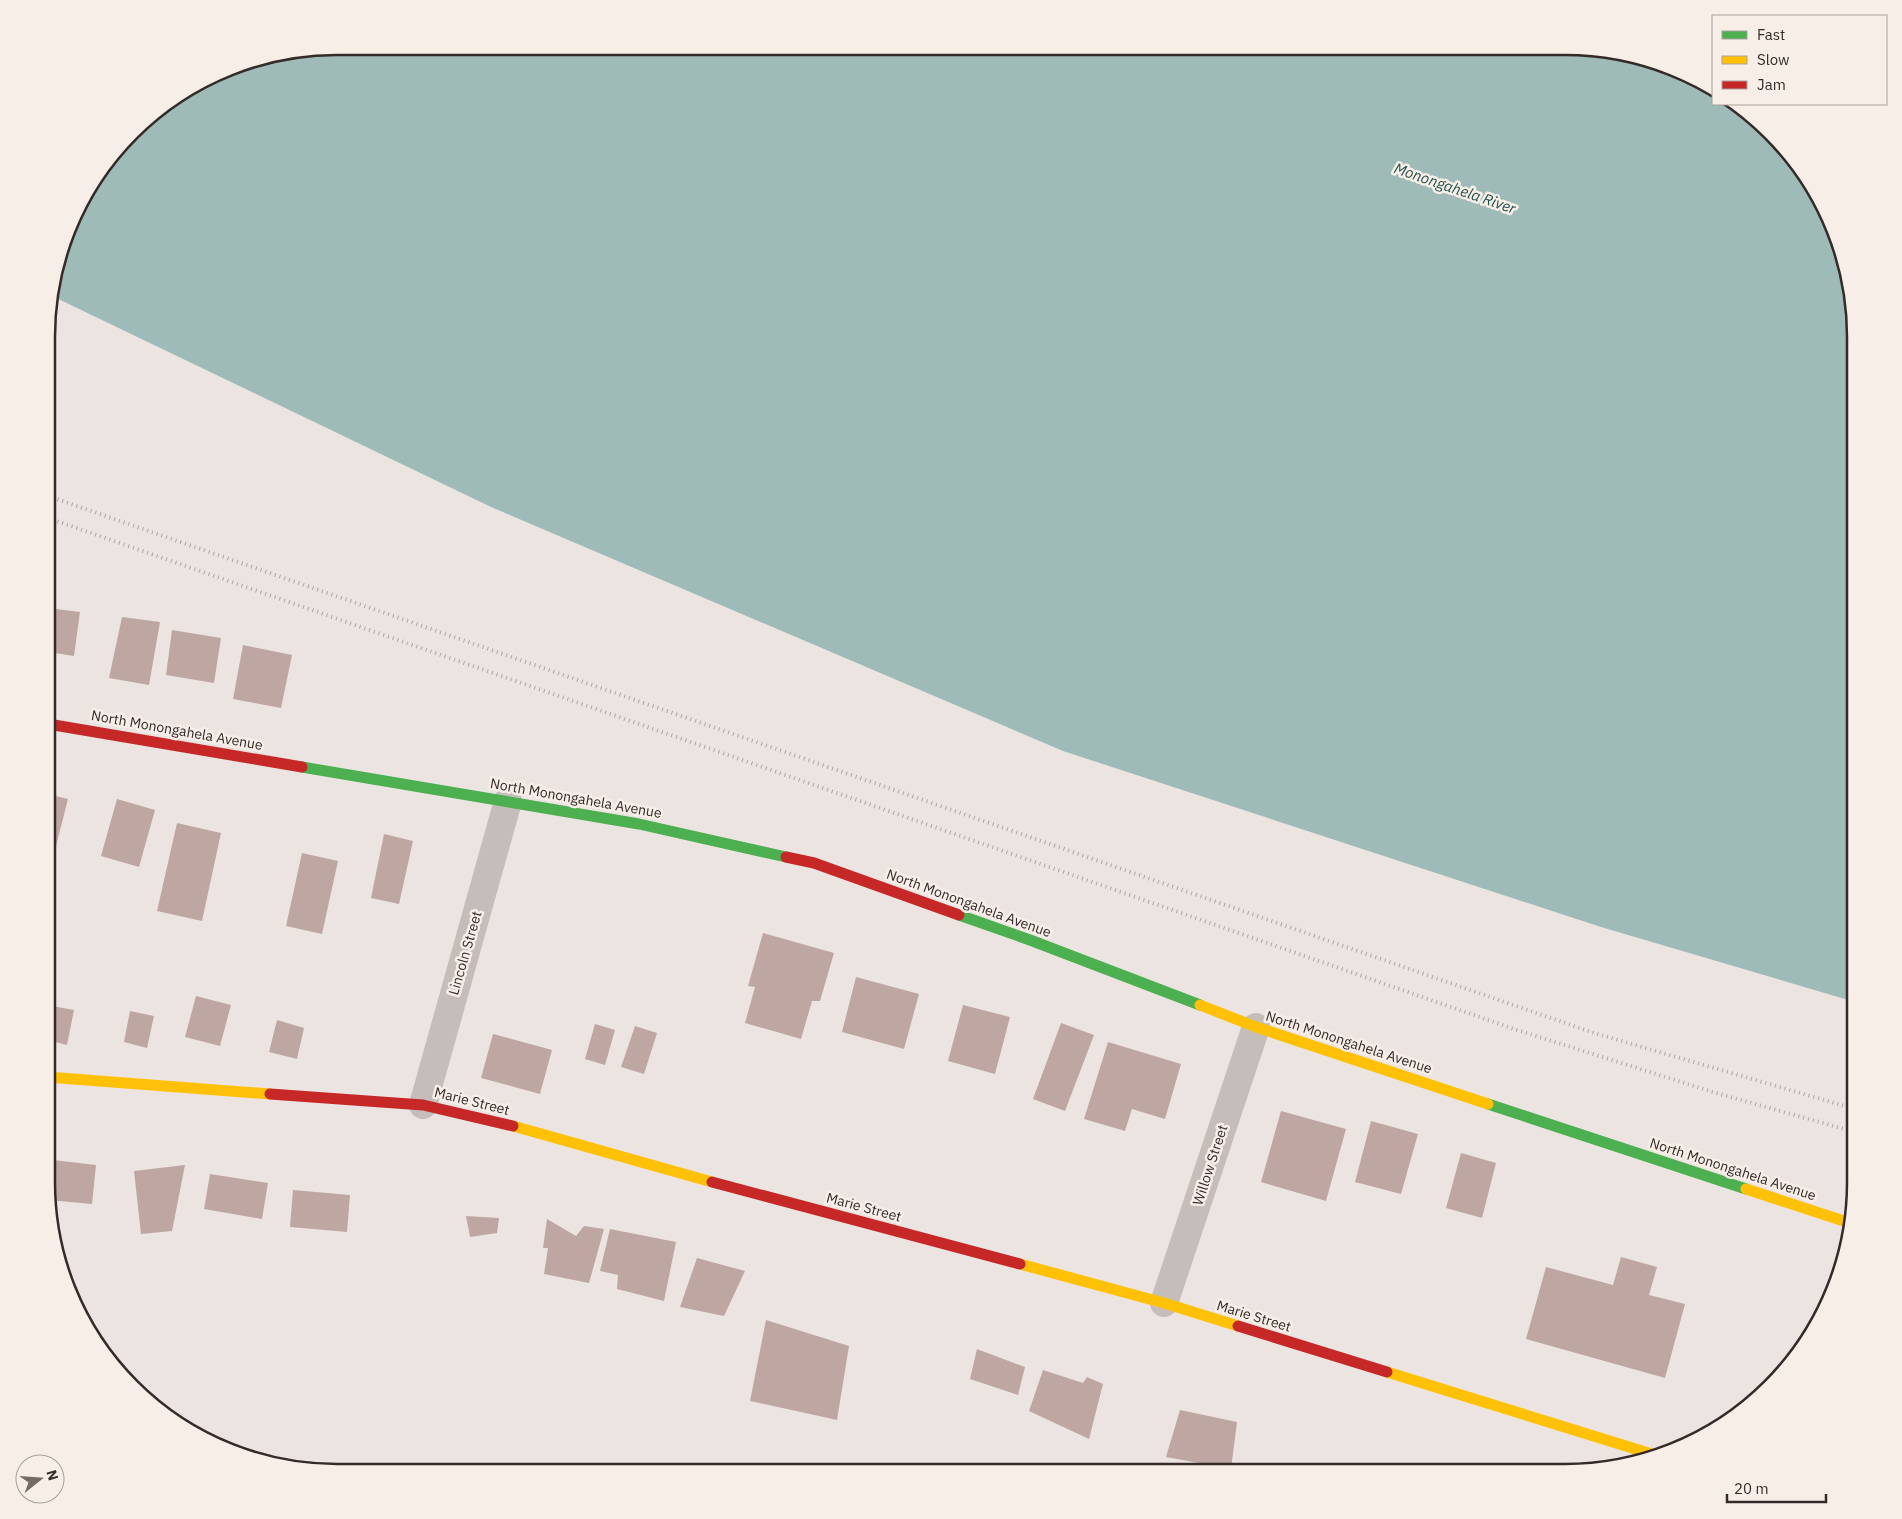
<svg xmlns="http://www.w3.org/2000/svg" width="1902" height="1519" viewBox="0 0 1902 1519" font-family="'IBM Plex Sans',sans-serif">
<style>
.water{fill:#9ebbb7}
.building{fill:#bea7a3}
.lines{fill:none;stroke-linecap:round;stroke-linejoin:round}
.street{stroke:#c4bdba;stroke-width:28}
.fast{stroke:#4caf50;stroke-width:11}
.slow{stroke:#ffc107;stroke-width:11}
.jam{stroke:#c62828;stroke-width:11}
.rail{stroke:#aca6a3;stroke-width:4;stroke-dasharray:1 4;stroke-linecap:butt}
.labels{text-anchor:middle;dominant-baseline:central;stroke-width:5;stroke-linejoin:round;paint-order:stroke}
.street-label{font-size:14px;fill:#342a28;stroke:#f8eee8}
.water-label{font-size:15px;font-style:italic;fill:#21524e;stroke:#f8eee8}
.rim{fill:none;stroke:#342a28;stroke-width:2.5}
</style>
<rect width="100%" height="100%" fill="#ece4e0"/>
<!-- water -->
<polygon class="water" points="337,46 1584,47 1677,68 1713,91 1713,104 1733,104 1757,119 1796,160 1834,225 1856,337 1855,1002 1601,927 1063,751 491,507 50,295 85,192 145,118 243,62"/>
<!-- building -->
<g class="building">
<polygon points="48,608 80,612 74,656 48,652"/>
<polygon points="122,617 160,622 149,685 109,678"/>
<polygon points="172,630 221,638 214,683 166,675"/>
<polygon points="243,645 292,655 281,708 233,699"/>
<polygon points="48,794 68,799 51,866 48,866"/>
<polygon points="117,799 155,810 139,867 101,856"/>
<polygon points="177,823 221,833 202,921 157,911"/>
<polygon points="384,834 413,841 399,904 371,898"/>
<polygon points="302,853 338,861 322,934 286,926"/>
<polygon points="763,933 834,953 820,1001 812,1001 801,1039 745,1023 755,987 748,986"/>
<polygon points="856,977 919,994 904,1049 842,1032"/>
<polygon points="196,996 231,1005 220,1046 185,1037"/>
<polygon points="47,1005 74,1010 67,1045 47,1040"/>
<polygon points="963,1005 1010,1017 995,1074 948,1061"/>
<polygon points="130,1011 154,1016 147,1048 124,1042"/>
<polygon points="277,1020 304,1028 297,1059 269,1052"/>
<polygon points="1061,1023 1094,1035 1065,1111 1033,1099"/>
<polygon points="595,1024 615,1030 605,1065 585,1059"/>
<polygon points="635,1026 657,1033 644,1074 621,1067"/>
<polygon points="493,1034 552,1050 540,1094 481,1078"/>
<polygon points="1108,1042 1181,1064 1165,1119 1132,1109 1125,1131 1084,1119"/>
<polygon points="1281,1111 1346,1129 1326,1201 1261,1182"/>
<polygon points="1371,1121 1418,1134 1401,1194 1355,1182"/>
<polygon points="1461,1153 1496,1163 1482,1218 1446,1208"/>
<polygon points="53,1160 96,1165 92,1204 48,1200"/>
<polygon points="185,1165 172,1231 141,1234 134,1171"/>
<polygon points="210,1174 268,1183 262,1219 204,1209"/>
<polygon points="293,1190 350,1195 347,1232 290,1227"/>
<polygon points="466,1216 499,1218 497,1233 470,1237"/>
<polygon points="547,1219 576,1236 584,1226 604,1229 589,1283 544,1274 548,1248 543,1248"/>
<polygon points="610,1229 676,1242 664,1301 617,1289 618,1275 600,1271"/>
<polygon points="1621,1257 1657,1267 1649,1295 1685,1304 1665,1378 1526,1339 1546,1267 1613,1285"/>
<polygon points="697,1258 745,1271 724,1316 680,1307"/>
<polygon points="766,1320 849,1346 837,1420 750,1401"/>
<polygon points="977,1349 1025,1367 1018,1395 970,1379"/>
<polygon points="1043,1370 1083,1383 1087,1377 1103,1384 1089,1439 1029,1411"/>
<polygon points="1180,1410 1237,1422 1231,1469 1166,1457"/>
</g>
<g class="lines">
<!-- street -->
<g class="street">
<polyline points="423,1105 508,801"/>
<polyline points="1164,1303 1256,1027"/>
</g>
<!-- fast -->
<g class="fast">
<polyline points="302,767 639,824 786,857"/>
<polyline points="959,915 1030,940 1200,1005"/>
<polyline points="1488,1104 1746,1189"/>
</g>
<!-- slow -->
<g class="slow">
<polyline points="1200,1005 1256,1027 1488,1104"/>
<polyline points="47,1077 270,1094"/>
<polyline points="513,1126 712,1182"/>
<polyline points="1746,1189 1850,1223"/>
<polyline points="1020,1264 1164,1303 1238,1326"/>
<polyline points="1387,1372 1655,1455"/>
</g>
<!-- jam -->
<g class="jam">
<polyline points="48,724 302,767"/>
<polyline points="786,857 814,863 959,915"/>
<polyline points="270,1094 423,1105 513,1126"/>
<polyline points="712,1182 1020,1264"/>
<polyline points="1238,1326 1387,1372"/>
</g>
<!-- rail -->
<g class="rail">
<polyline points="48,496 1594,1033 1855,1109"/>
<polyline points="48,518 1514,1029 1716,1093 1855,1132"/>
</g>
</g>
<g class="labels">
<!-- street labels -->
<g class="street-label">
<text transform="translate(177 730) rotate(10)">North Monongahela Avenue</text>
<text transform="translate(576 798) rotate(10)">North Monongahela Avenue</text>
<text transform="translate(969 903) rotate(20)">North Monongahela Avenue</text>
<text transform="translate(465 953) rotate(-74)">Lincoln Street</text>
<text transform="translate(1349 1042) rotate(18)">North Monongahela Avenue</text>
<text transform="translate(472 1101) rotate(14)">Marie Street</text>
<text transform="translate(1210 1165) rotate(-72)">Willow Street</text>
<text transform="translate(1733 1169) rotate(18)">North Monongahela Avenue</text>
<text transform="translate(864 1207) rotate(15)">Marie Street</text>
<text transform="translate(1254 1316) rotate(17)">Marie Street</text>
</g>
<!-- water labels -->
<g class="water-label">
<text transform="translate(1455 188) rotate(19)">Monongahela River</text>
</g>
</g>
<!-- crop -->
<path d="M0 0H1902V1519H0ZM337 55H1565A282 282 0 0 1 1847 337V1182A282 282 0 0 1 1565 1464H337A282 282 0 0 1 55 1182V337A282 282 0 0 1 337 55Z" fill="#f8eee8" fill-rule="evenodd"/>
<path class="rim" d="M337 55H1565A282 282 0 0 1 1847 337V1182A282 282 0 0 1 1565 1464H337A282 282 0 0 1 55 1182V337A282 282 0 0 1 337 55Z"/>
<!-- legend -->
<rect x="1712" y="15" width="175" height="90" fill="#f8eee8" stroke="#aaa09b"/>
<rect x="1722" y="31" width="25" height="8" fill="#4caf50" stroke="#aaa09b"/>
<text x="1757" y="40" font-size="15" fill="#342a28">Fast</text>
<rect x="1722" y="56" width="25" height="8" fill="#ffc107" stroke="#aaa09b"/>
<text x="1757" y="65" font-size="15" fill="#342a28">Slow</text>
<rect x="1722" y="81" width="25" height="8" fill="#c62828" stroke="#aaa09b"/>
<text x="1757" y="90" font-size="15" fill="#342a28">Jam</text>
<!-- north arrow -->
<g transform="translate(40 1479) rotate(73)"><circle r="24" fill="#f8eee8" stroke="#aaa09b"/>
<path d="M0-4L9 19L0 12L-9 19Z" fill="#746b68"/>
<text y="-8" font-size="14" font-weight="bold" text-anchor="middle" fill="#342a28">N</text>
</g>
<!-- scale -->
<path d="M1727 1494v8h99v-8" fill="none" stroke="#342a28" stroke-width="2.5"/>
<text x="1734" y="1494" font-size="15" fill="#342a28" stroke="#f8eee8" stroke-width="4" paint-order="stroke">20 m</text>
</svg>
